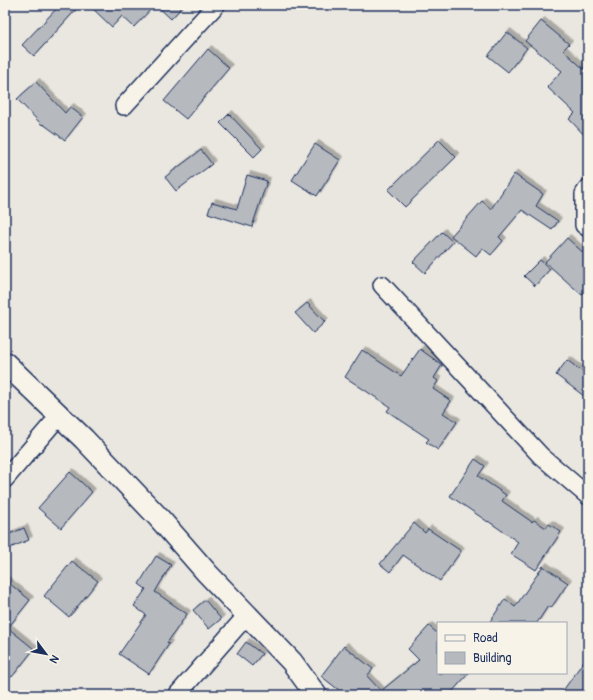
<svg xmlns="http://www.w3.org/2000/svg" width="593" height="700" viewBox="0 0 593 700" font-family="Pangolin,sans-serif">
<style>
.building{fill:#b6babf;stroke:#1b2f5e;filter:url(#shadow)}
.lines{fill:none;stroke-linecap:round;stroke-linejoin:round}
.minor-casing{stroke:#1b2f5e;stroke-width:20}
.tertiary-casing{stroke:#1b2f5e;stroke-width:24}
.minor{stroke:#f7f3e8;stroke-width:17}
.tertiary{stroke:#f7f3e8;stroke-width:21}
</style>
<defs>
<filter id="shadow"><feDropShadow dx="3.5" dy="-3.5" stdDeviation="0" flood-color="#0004"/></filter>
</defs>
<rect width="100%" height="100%" fill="#eae7e0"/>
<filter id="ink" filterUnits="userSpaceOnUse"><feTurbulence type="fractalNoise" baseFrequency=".025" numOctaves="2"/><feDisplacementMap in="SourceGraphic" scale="8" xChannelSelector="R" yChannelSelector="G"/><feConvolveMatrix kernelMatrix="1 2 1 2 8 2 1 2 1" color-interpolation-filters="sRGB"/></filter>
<g filter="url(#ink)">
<!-- building -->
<g class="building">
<polygon points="60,5 80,5 34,56 22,45"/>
<polygon points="89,5 155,5 134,27 122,16 112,27"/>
<polygon points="156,5 184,5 171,19"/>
<polygon points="541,21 569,44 563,50 588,73 588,139 569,119 575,113 547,87 562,71 525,41"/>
<polygon points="507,32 527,48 508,72 488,56"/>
<polygon points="208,49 229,68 186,119 164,101"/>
<polygon points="36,82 65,113 70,107 83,117 65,140 43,124 42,125 17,99"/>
<polygon points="229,114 262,149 254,157 220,123"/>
<polygon points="439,140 456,157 405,207 388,190"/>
<polygon points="315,144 340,160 317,196 292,180"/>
<polygon points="201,150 212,164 176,191 165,177"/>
<polygon points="514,174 543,194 536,206 558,221 552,230 522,210 499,237 503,241 491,255 482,248 476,256 451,236 482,201 491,209"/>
<polygon points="247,175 267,181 252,227 208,213 212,202 237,209"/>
<polygon points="442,232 453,242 425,273 413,262"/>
<polygon points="567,238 588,257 588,288 582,295 545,262"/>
<polygon points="540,260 550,269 535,286 524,276"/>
<polygon points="307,303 325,322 313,333 295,313"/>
<polygon points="420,349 442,365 434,378 438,381 433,389 451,401 443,413 457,422 438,450 426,442 429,439 387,411 390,407 345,377 362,350 401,376"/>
<polygon points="567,360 588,376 588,399 556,375"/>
<polygon points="475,459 485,466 478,476 506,495 502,501 532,522 534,520 546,528 549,524 561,532 536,570 511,554 518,542 488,521 488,522 450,496"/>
<polygon points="70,472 92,492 61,528 38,508"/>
<polygon points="414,523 425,533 428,529 461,551 440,581 403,555 390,572 380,564"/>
<polygon points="24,528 29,540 5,550 5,536"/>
<polygon points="156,556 171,565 155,592 187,614 167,643 169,644 149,674 119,654 146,615 134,606 146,589 139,584"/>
<polygon points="72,561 98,581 69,617 44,596"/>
<polygon points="543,566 568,583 551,608 548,606 537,623 489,623 505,599 515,607"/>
<polygon points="5,580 30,600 8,628 34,649 12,677 5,672"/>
<polygon points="205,600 221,619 209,629 193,610"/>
<polygon points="429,626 438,634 438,673 469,673 449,695 345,695 321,676 344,646 373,669 367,676 381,691 419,660 408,649"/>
<polygon points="246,642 262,654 252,666 237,654"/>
<polygon points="588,655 588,695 560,695"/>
</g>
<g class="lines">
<defs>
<g id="minor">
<polyline points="124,106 216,5"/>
<polyline points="588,188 584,194 584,225 588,228"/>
<polyline points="382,285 541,456 588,496"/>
<polyline points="5,479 59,416"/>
<polyline points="177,695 247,615"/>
</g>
<polyline id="tertiary" points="5,363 84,439 159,518 207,573 292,662 316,695"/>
</defs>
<!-- minor casing -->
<use href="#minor" class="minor-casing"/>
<!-- tertiary casing -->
<use href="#tertiary" class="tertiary-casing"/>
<!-- minor -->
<use href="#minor" class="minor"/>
<!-- tertiary -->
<use href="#tertiary" class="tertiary"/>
</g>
</g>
<!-- margin -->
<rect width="593" height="700" fill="none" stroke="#f7f3e8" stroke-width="20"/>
<rect x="10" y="10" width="573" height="680" fill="none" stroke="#1b2f5e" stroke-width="1.5" filter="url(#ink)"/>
<!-- legend -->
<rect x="437" y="622" width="130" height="52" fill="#f7f3e8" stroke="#9fa5b1"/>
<rect x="445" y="635" width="20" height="6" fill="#f7f3e8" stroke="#9fa5b1"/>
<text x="473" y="642" font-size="12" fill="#1b2f5e">Road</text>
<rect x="445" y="652" width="20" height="12" fill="#b6babf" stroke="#9fa5b1"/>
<text x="473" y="662" font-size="12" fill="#1b2f5e">Building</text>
<!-- north arrow -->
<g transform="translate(46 654) rotate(122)" stroke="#f7f3e8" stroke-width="3" paint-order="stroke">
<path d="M0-3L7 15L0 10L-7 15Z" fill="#1b2f5e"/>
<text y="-6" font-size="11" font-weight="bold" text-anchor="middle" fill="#1b2f5e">N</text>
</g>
</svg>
